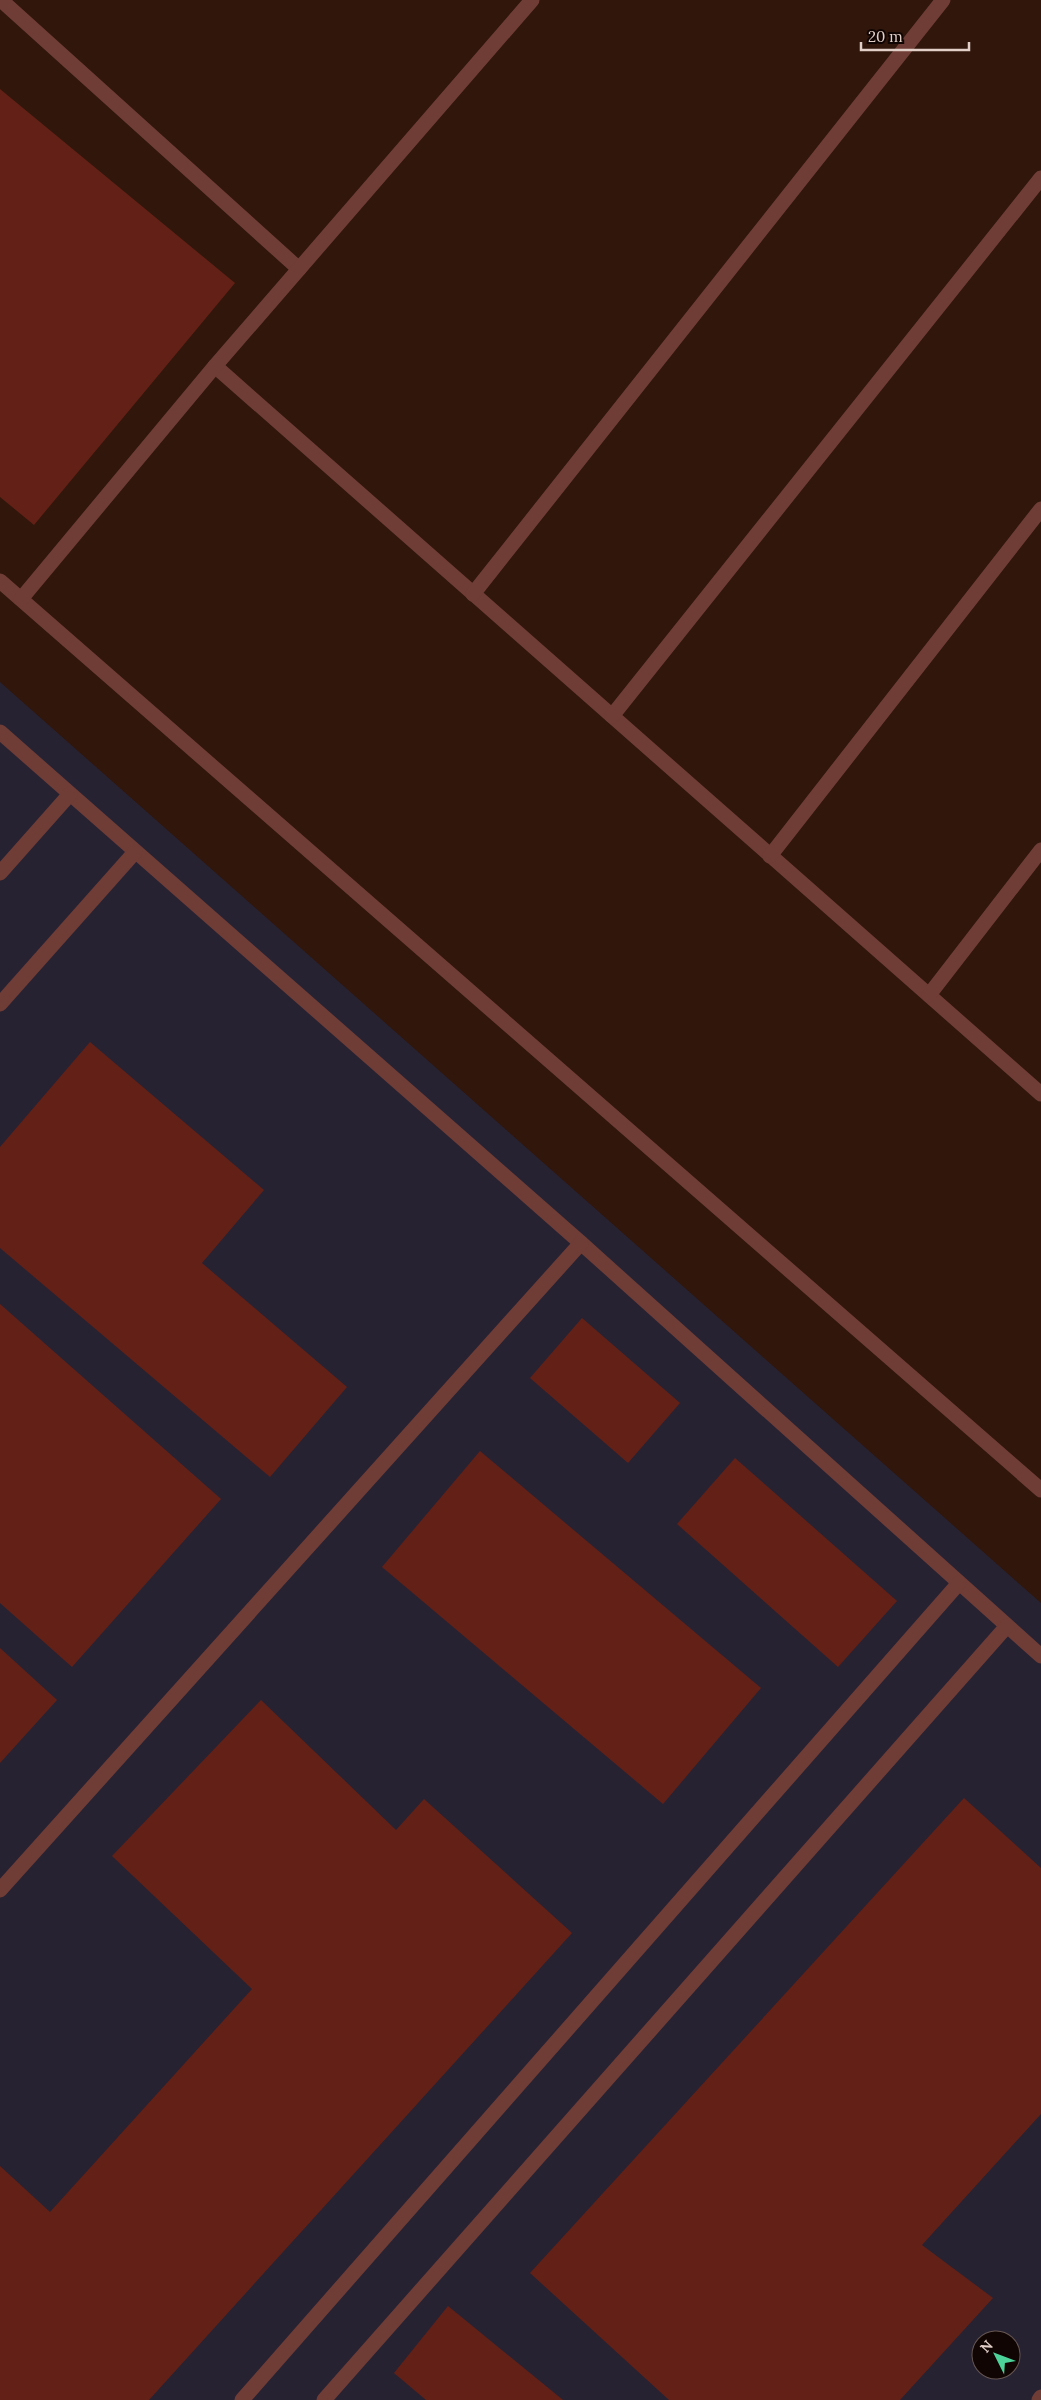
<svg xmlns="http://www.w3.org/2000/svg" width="1041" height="2400" viewBox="0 0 1041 2400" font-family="Lora,serif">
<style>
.industrial{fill:#272232;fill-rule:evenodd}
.building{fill:#632016}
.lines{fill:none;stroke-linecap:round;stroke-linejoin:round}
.street{stroke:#6f3d36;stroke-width:15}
</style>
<rect width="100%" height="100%" fill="#30160b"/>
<!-- industrial -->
<path class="industrial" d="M0,682L1041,1603V2400H0ZM981,2340H1011V2370H981Z"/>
<!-- building -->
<g class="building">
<polygon points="0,89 235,283 34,525 0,497"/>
<polygon points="90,1042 264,1190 202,1263 347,1387 270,1477 0,1248 0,1147"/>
<polygon points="0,1304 221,1499 72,1667 0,1603"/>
<polygon points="582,1318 680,1403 628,1463 530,1378"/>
<polygon points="480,1451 761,1688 663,1804 382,1567"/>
<polygon points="735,1458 897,1601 838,1667 677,1524"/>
<polygon points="0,1648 57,1700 0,1763"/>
<polygon points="261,1700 396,1830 424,1799 572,1933 149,2400 0,2400 0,2166 50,2212 252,1989 112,1856"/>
<polygon points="964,1798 1041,1868 1041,2114 922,2245 993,2298 900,2400 669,2400 530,2273"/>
<polygon points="448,2306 563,2400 426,2400 394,2373"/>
</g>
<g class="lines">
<!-- street -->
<g class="street">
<polyline points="1,0 299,269"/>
<polyline points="215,366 1041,1094"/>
<polyline points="0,581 1041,1490"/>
<polyline points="473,594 943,0"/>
<polyline points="21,599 215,366 532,0"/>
<polyline points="612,716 1041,178"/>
<polyline points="0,732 581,1243 1041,1656"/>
<polyline points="770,856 1041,509"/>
<polyline points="0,873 70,794"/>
<polyline points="929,995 1041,850"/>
<polyline points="0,1004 135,852"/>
<polyline points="0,1890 581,1243"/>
<polyline points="242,2400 959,1583"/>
<polyline points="324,2400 1007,1626"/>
<polyline points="1039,2400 1041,2397"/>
</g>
</g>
<!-- north arrow -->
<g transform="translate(996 2355) rotate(312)"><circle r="24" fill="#100503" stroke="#645652"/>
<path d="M0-4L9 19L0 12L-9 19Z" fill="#4dd39a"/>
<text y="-8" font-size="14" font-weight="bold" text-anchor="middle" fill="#e2cfc8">N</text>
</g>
<!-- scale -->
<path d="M861 42v8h108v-8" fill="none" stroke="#e2cfc8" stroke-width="2.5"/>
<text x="868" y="42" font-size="15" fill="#e2cfc8" stroke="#100503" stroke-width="4" paint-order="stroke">20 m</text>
</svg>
